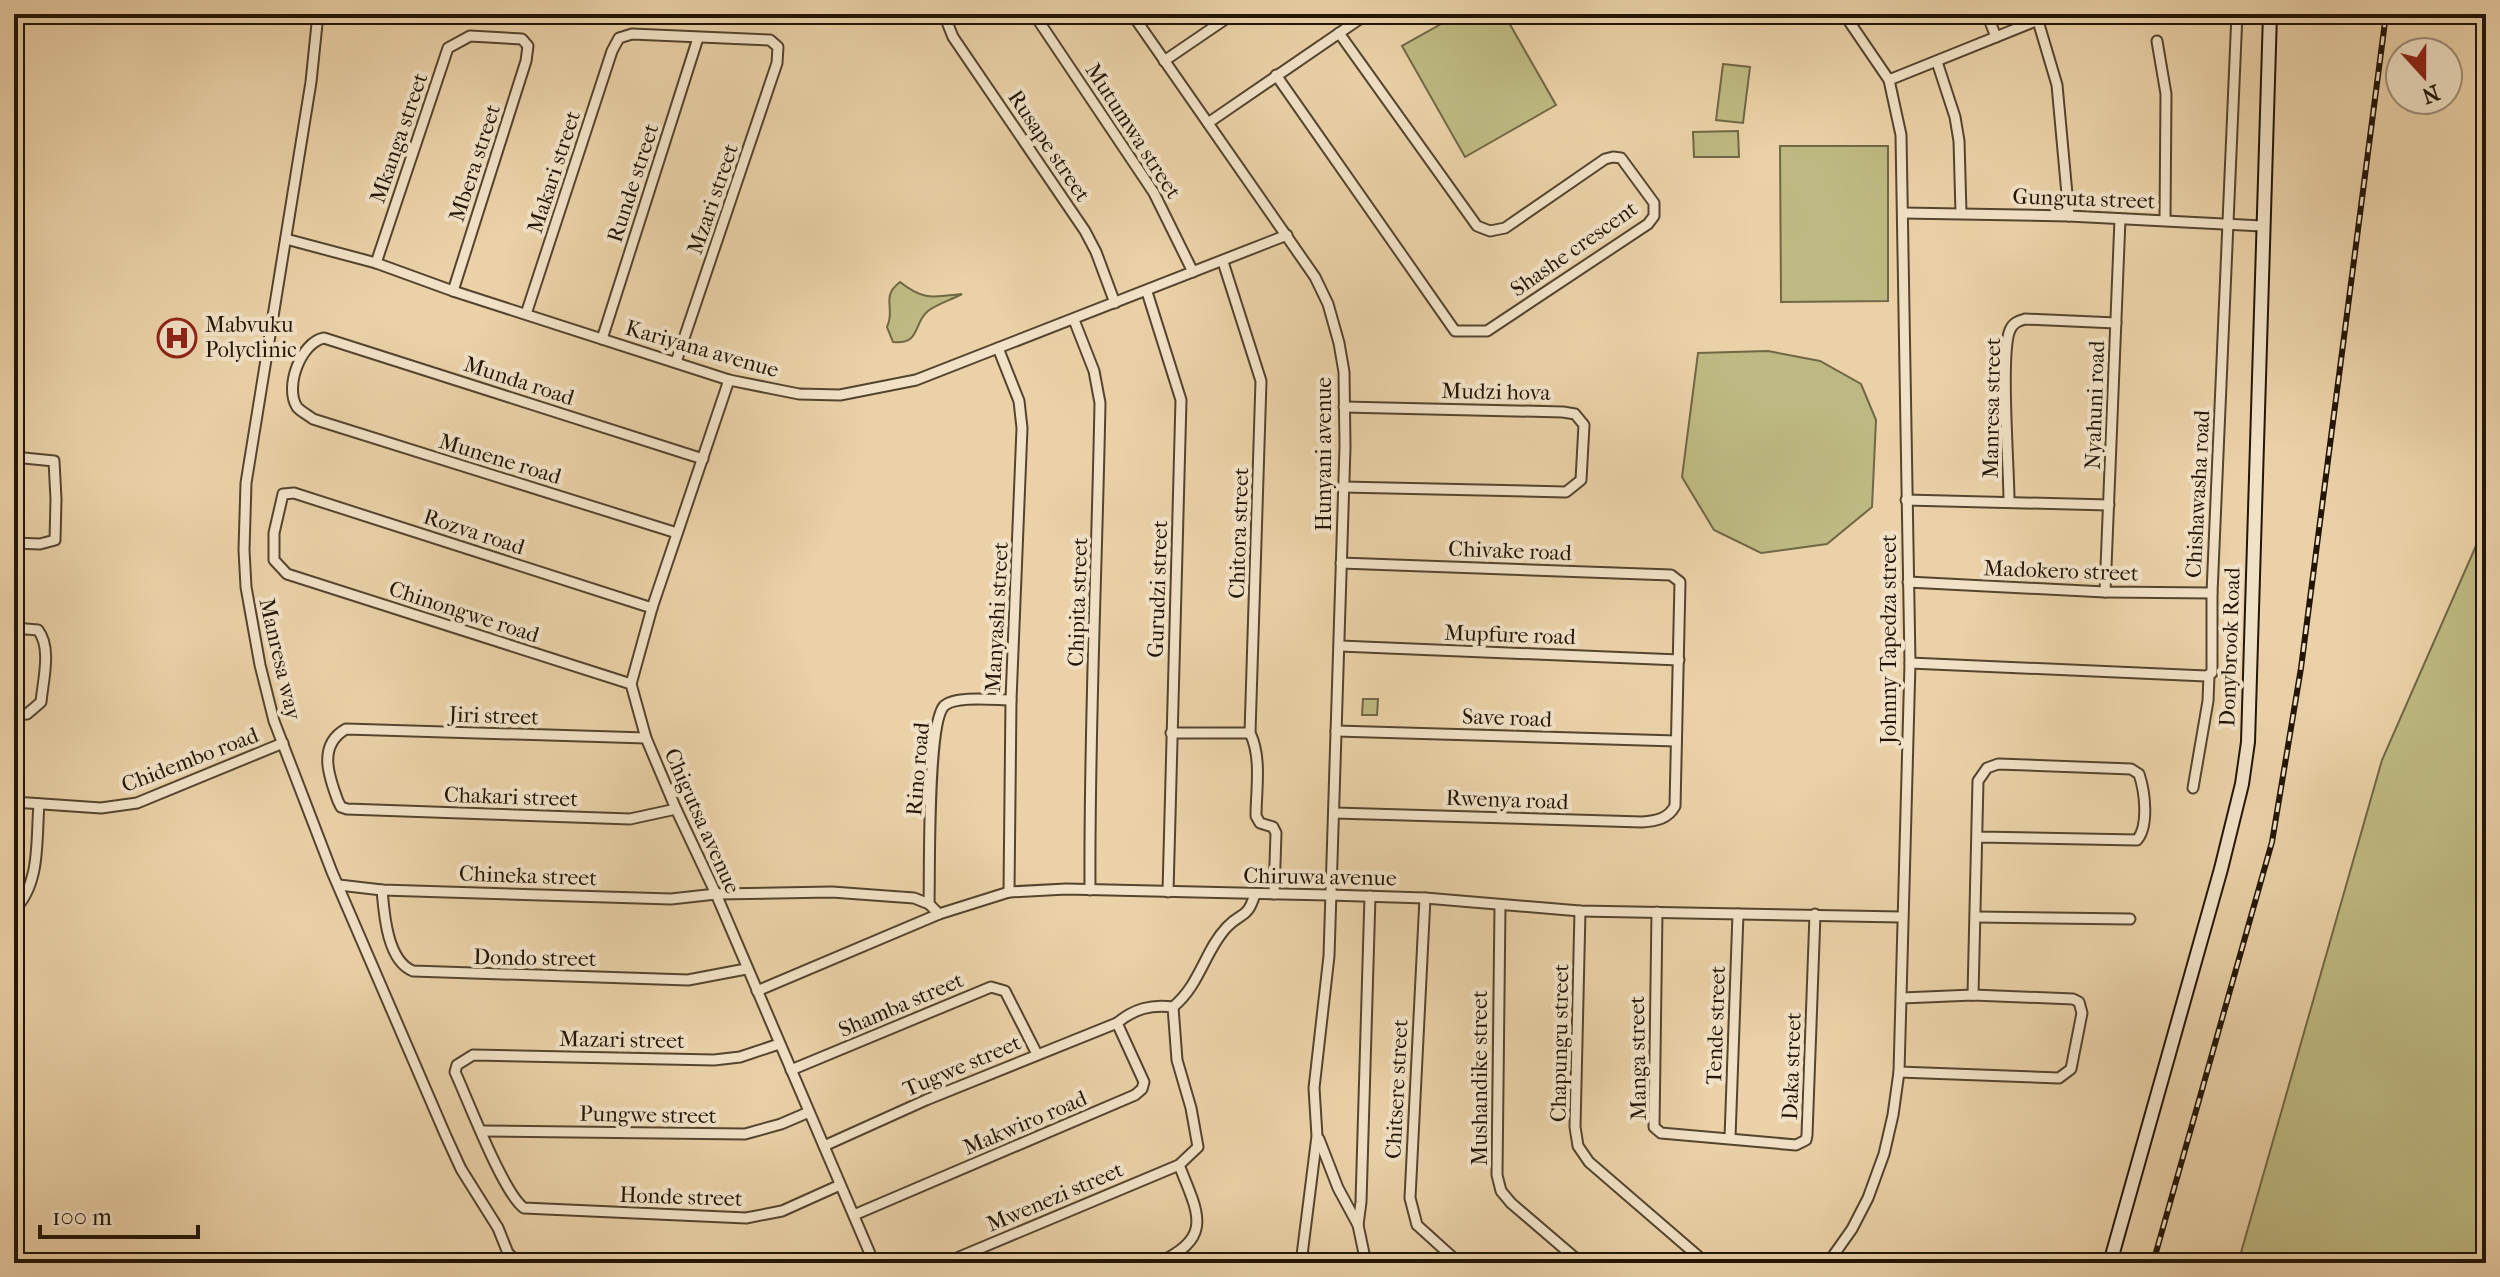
<svg xmlns="http://www.w3.org/2000/svg" width="2500" height="1277" viewBox="0 0 2500 1277" font-family="'IM FELL French Canon',serif">
<style>
.green{fill:#beb982;stroke:#706744;stroke-width:2}
.lines{fill:none;stroke-linecap:round;stroke-linejoin:round}
.street-casing{stroke:#54442e;stroke-width:13}
.secondary-casing{stroke:#221506;stroke-width:16}
.street{stroke:#f1e1c6;stroke-width:9}
.secondary{stroke:#f1e1c6;stroke-width:12}
.rail-casing{stroke:#221506;stroke-width:6}
.rail{stroke:#f1e1c6;stroke-width:3;stroke-dasharray:9;stroke-linecap:butt}
.labels{text-anchor:middle;dominant-baseline:central;stroke-width:8;stroke-linejoin:round;paint-order:stroke}
.street-label{font-size:22px;fill:#221506;stroke:#f1e1c6}
.poi-label{font-size:22px;fill:#221506;stroke:#f1e1c6;text-anchor:start}
</style>
<rect width="100%" height="100%" fill="#ead1a7"/>
<filter id="stains"><feTurbulence type="fractalNoise" baseFrequency=".0025" numOctaves="4"/><feColorMatrix values="0 0 0 0 .2 0 0 0 0 .09 0 0 0 0 .02 0 0 0 .5 -.17"/></filter>
<radialGradient id="worn" r=".72"><stop offset=".6" stop-color="#630" stop-opacity="0"/><stop offset="1" stop-color="#630" stop-opacity=".3"/></radialGradient>
<!-- green -->
<g class="green">
<polygon points="1459,14 1504,14 1556,105 1465,157 1402,46"/>
<polygon points="1723,64 1750,67 1743,123 1716,120"/>
<polygon points="1738,131 1739,157 1694,157 1693,132"/>
<polygon points="1780,146 1888,146 1888,301 1781,302"/>
<path d="M900,282C924,301 933,297 962,294C951,300 937,304 928,311C913,323 921,345 893,342L887,327C896,308 880,297 900,282Z"/>
<polygon points="1768,351 1820,361 1861,384 1876,420 1872,507 1827,544 1761,553 1714,530 1682,477 1698,353"/>
<polygon points="2486,523 2486,1263 2238,1263 2382,760"/>
<polygon points="1363,699 1378,699 1377,715 1362,715"/>
</g>
<g class="lines">
<defs>
<g id="street">
<polyline points="318,14 311,82 246,483 244,550 246,587 260,665 274,721 332,872 445,1134 461,1169 498,1228 508,1253 519,1263"/>
<polyline points="949,14 947,22 953,37 1085,231 1096,252 1115,303"/>
<polyline points="1034,14 1154,193 1193,272"/>
<polyline points="1132,14 1315,277 1328,304 1339,343 1344,372 1345,447 1329,956 1314,1088 1317,1136 1301,1263"/>
<polyline points="1987,14 1996,37"/>
<polyline points="2038,21 2057,85 2069,216"/>
<polyline points="2157,41 2166,94 2165,220"/>
<polyline points="1164,61 1233,14"/>
<polyline points="1937,62 1955,117 1959,141 1961,213"/>
<polyline points="1276,75 1455,331 1487,331 1648,224 1654,216 1654,203 1621,158 1613,157 1605,159 1505,228 1490,231 1477,226 1339,33"/>
<polyline points="1889,80 2053,14"/>
<polyline points="1208,123 1367,14"/>
<polyline points="1903,213 2069,216 2262,226"/>
<polyline points="286,239 376,263 453,291 729,380 799,394 840,395 916,380 1287,235"/>
<polyline points="376,263 448,48 470,36 522,39 528,46 526,61 453,291"/>
<polyline points="1147,292 1181,400 1168,892"/>
<polyline points="526,314 612,51 619,38 632,34 770,40 778,47 777,63 676,362"/>
<path d="M1074,320L1094,371L1100,403C1097,565 1089,728 1090,890"/>
<polyline points="602,339 698,38"/>
<polyline points="998,348 1019,401 1022,428 1011,700 1009,892"/>
<polyline points="729,380 652,608 631,684 646,738 676,809 716,894 874,1263"/>
<polyline points="14,457 54,461 56,499 55,540 40,544 14,543"/>
<polyline points="1343,487 1566,492 1581,480 1584,425 1575,414 1563,412 1344,407"/>
<polyline points="1906,500 2109,505"/>
<path d="M2009,500C2009,469 2000,352 2010,330C2013,323 2018,321 2025,319L2116,323"/>
<path d="M677,533L313,419C308,415 300,411 297,407C284,387 301,342 324,338L703,459"/>
<polyline points="1908,582 2105,592 2212,593"/>
<polyline points="2105,592 2120,219"/>
<path d="M14,628L38,630C52,648 43,680 41,702L27,714L14,715"/>
<polyline points="1340,646 1679,660"/>
<polyline points="1910,663 2206,676 2212,673 2212,593 2237,14"/>
<polyline points="631,684 287,574 274,560 274,533 283,494 294,493 652,608"/>
<polyline points="1336,731 1676,741"/>
<polyline points="1171,733 1250,733 1261,381 1223,262"/>
<path d="M1250,733C1262,757 1256,790 1256,816L1260,823L1273,827L1276,833L1274,894"/>
<path d="M646,738L346,729C317,745 329,777 338,801L341,807L347,809L630,819L676,809"/>
<polyline points="2193,788 2208,701 2209,675"/>
<polyline points="14,802 101,808 137,803 283,743"/>
<path d="M1335,813L1642,822C1656,821 1668,819 1675,806L1680,582L1671,575L1341,563"/>
<polyline points="339,885 382,890 671,899 716,894 832,892 914,898 929,904 939,914"/>
<path d="M382,890C384,913 387,961 413,971L688,980L746,969"/>
<polyline points="1425,898 1410,1198 1417,1225 1459,1263"/>
<path d="M929,904C930,872 927,724 944,706C955,695 996,700 1011,700"/>
<polyline points="1500,906 1497,1175 1501,1191 1511,1203 1581,1263"/>
<path d="M14,910C41,884 36,839 39,804"/>
<polyline points="1580,911 1575,1127 1578,1146 1589,1162 1706,1263"/>
<polyline points="1657,912 1654,1127 1661,1133 1796,1145 1806,1140 1807,1135 1815,914"/>
<polyline points="1976,917 2130,919"/>
<polyline points="757,991 939,914 1009,892 1066,889 1329,895 1425,898 1580,911 1901,917"/>
<path d="M1973,995L1978,781L1987,768L1998,764L2131,769L2139,774C2145,792 2149,826 2137,840L1978,837"/>
<path d="M1173,1007C1200,985 1205,950 1227,927C1242,911 1247,920 1255,894"/>
<path d="M779,1044L740,1057L714,1060L473,1055L457,1065L455,1072C468,1100 503,1193 524,1208L746,1218L782,1211L840,1185"/>
<polyline points="791,1070 991,987 1005,991 1037,1054"/>
<polyline points="1899,1072 2059,1078 2071,1069 2082,1013 2079,1002 2073,999 1973,995 1902,998"/>
<polyline points="482,1131 745,1134 781,1124 809,1112"/>
<polyline points="1730,1138 1738,914"/>
<polyline points="1319,1139 1338,1188 1358,1225 1366,1263"/>
<path d="M824,1146L926,1100L1117,1023C1134,1009 1151,1004 1173,1007L1177,1060L1191,1108L1198,1147L1179,1165L945,1263"/>
<polyline points="854,1215 1135,1095 1142,1089 1144,1082 1117,1023"/>
<polyline points="1358,1225 1361,1202 1370,896"/>
<path d="M1157,1263C1215,1238 1198,1213 1179,1165"/>
<polyline points="1828,1263 1852,1229 1868,1198 1884,1154 1893,1115 1899,1072 1910,663 1901,135 1889,80 1844,14"/>
</g>
<polyline id="secondary" points="2110,1263 2221,869 2242,784 2248,742 2270,14"/>
</defs>
<!-- street casing -->
<use href="#street" class="street-casing"/>
<!-- secondary casing -->
<use href="#secondary" class="secondary-casing"/>
<!-- street -->
<use href="#street" class="street"/>
<!-- secondary -->
<use href="#secondary" class="secondary"/>
<defs>
<polyline id="rail" points="2153,1263 2272,842 2301,668 2386,14"/>
</defs>
<!-- rail casing -->
<use href="#rail" class="rail-casing"/>
<!-- rail -->
<use href="#rail" class="rail"/>
</g>
<!-- icons -->
<defs>
<symbol id="hospital-ring" viewBox="-11 -11 22 22"><circle r="9.5" fill="#f1e1c6" stroke="#8f2418" stroke-width="1.5"/><path d="M-5-5h3v3.5h4V-5h3V5h-3V1.5h-4V5h-3Z" fill="#8f2418"/></symbol>
</defs>
<g fill-rule="evenodd">
<use href="#hospital-ring" x="155" y="316" width="44" height="44"/>
</g>
<g class="labels">
<!-- street labels -->
<g class="street-label">
<text transform="translate(1133 131) rotate(57)">Mutumwa street</text>
<text transform="translate(399 138) rotate(-71)">Mkanga street</text>
<text transform="translate(1049 146) rotate(56)">Rusape street</text>
<text transform="translate(475 163) rotate(-72)">Mbera street</text>
<text transform="translate(554 172) rotate(-72)">Makari street</text>
<text transform="translate(633 183) rotate(-72)">Runde street</text>
<text transform="translate(713 199) rotate(-71)">Mzari street</text>
<text transform="translate(2084 199) rotate(2)">Gunguta street</text>
<text transform="translate(1574 249) rotate(-35)">Shashe crescent</text>
<text transform="translate(702 349) rotate(16)">Kariyana avenue</text>
<text transform="translate(519 381) rotate(18)">Munda road</text>
<text transform="translate(1496 392) rotate(1)">Mudzi hova</text>
<text transform="translate(2095 405) rotate(-88)">Nyahuni road</text>
<text transform="translate(1992 408) rotate(-89)">Manresa street</text>
<text transform="translate(1324 454) rotate(-90)">Hunyani avenue</text>
<text transform="translate(500 459) rotate(17)">Munene road</text>
<text transform="translate(2198 494) rotate(-87)">Chishawasha road</text>
<text transform="translate(474 532) rotate(18)">Rozva road</text>
<text transform="translate(1239 533) rotate(-88)">Chitora street</text>
<text transform="translate(1510 551) rotate(2)">Chivake road</text>
<text transform="translate(2061 571) rotate(2)">Madokero street</text>
<text transform="translate(1158 589) rotate(-88)">Gurudzi street</text>
<text transform="translate(1078 602) rotate(-88)">Chipita street</text>
<text transform="translate(464 612) rotate(18)">Chinongwe road</text>
<text transform="translate(997 617) rotate(-87)">Manyashi street</text>
<text transform="translate(1510 635) rotate(2)">Mupfure road</text>
<text transform="translate(1889 639) rotate(-90)">Johnny Tapedza street</text>
<text transform="translate(2230 647) rotate(-88)">Donybrook Road</text>
<text transform="translate(280 659) rotate(77)">Manresa way</text>
<text transform="translate(494 716) rotate(2)">Jiri street</text>
<text transform="translate(1507 718) rotate(2)">Save road</text>
<text transform="translate(190 760) rotate(-21)">Chidembo road</text>
<text transform="translate(918 769) rotate(-85)">Rino road</text>
<text transform="translate(511 797) rotate(2)">Chakari street</text>
<text transform="translate(1507 800) rotate(2)">Rwenya road</text>
<text transform="translate(702 821) rotate(66)">Chigutsa avenue</text>
<text transform="translate(528 876) rotate(2)">Chineka street</text>
<text transform="translate(1320 877) rotate(1)">Chiruwa avenue</text>
<text transform="translate(535 958) rotate(1)">Dondo street</text>
<text transform="translate(901 1005) rotate(-23)">Shamba street</text>
<text transform="translate(1716 1025) rotate(-88)">Tende street</text>
<text transform="translate(622 1040) rotate(1)">Mazari street</text>
<text transform="translate(1560 1043) rotate(-89)">Chapungu street</text>
<text transform="translate(1638 1058) rotate(-91)">Manga street</text>
<text transform="translate(962 1066) rotate(-23)">Tugwe street</text>
<text transform="translate(1792 1066) rotate(-88)">Daka street</text>
<text transform="translate(1480 1078) rotate(-90)">Mushandike street</text>
<text transform="translate(1397 1089) rotate(-87)">Chitsere street</text>
<text transform="translate(648 1115) rotate(1)">Pungwe street</text>
<text transform="translate(1025 1123) rotate(-23)">Makwiro road</text>
<text transform="translate(681 1197) rotate(2)">Honde street</text>
<text transform="translate(1055 1197) rotate(-23)">Mwenezi street</text>
</g>
<!-- poi labels -->
<g class="poi-label">
<text x="205" y="325">Mabvuku<tspan x="205" dy="25">Polyclinic</tspan></text>
</g>
</g>
<!-- margin -->
<rect width="2500" height="1277" fill="none" stroke="#ead1a7" stroke-width="48"/>
<rect x="16" y="16" width="2468" height="1245" fill="none" stroke="#221506" stroke-width="4"/>
<rect x="24" y="24" width="2452" height="1229" fill="none" stroke="#221506" stroke-width="2"/>
<!-- north arrow -->
<g transform="translate(2424 76) rotate(159)"><circle r="38" fill="#f1e1c6" stroke="#9e8f79" stroke-width="2"/>
<path d="M0-6L14 30L0 20L-14 30Z" fill="#8f2418"/>
<text y="-12" font-size="22" font-weight="bold" text-anchor="middle" fill="#221506">N</text>
</g>
<!-- scale -->
<path d="M40 1225v12h158v-12" fill="none" stroke="#221506" stroke-width="4"/>
<text x="52" y="1225" font-size="24" fill="#221506" stroke="#f1e1c6" stroke-width="6" paint-order="stroke">100 m</text>
<rect width="100%" height="100%" filter="url(#stains)"/>
<rect width="100%" height="100%" fill="url(#worn)"/>
</svg>
